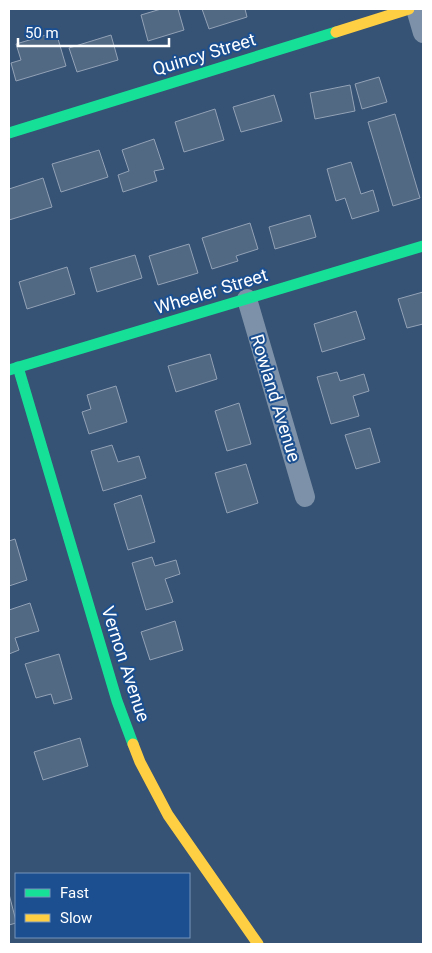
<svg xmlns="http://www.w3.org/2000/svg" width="432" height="953" viewBox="0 0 432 953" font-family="Roboto,sans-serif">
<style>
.building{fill:#526984;stroke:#92a2b6}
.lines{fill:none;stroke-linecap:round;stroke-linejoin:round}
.street{stroke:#7d92a8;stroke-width:20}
.fast{stroke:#16e098;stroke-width:11}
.slow{stroke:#ffcf43;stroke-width:11}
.labels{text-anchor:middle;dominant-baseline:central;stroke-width:4;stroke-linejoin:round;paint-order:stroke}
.street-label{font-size:18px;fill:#fff;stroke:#1b4f8f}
</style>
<rect width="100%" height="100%" fill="#365274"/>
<!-- building -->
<g class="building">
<polygon points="161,9 178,9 184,30 148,41 141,15"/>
<polygon points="202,9 245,9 247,17 209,29"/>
<polygon points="56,32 66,66 16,81 11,63 21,60 16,44"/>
<polygon points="111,35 118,60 77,72 69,48"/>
<polygon points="379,77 387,102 362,109 355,84"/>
<polygon points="350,85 355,111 315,119 310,93"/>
<polygon points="274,95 282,121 241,132 233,107"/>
<polygon points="215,109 224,140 184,152 175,122"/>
<polygon points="395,114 420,198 393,206 368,122"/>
<polygon points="154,139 164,169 154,171 157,181 123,192 118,175 129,171 122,150"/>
<polygon points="99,150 108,177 61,192 52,164"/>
<polygon points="351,162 361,194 373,190 379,211 352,219 345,198 336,201 327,169"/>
<polygon points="43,178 52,207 9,220 9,189"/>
<polygon points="310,215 316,237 275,249 269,227"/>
<polygon points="250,223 258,249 236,256 238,261 212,269 202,238"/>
<polygon points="189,244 198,273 158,285 149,256"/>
<polygon points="135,255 142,278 97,292 90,268"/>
<polygon points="67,267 75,294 27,309 19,282"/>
<polygon points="423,292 423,324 407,328 398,299"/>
<polygon points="356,311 365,339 322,352 314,324"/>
<polygon points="210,354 217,379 176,392 168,366"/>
<polygon points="337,372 340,381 364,374 369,391 353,396 359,416 331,424 317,377"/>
<polygon points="116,386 127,422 89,434 82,412 91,409 87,395"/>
<polygon points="239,403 251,444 227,451 215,411"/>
<polygon points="370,428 380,462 356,469 345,435"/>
<polygon points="112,445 118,462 139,456 146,478 103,491 91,451"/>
<polygon points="246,464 258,503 227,513 215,473"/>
<polygon points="141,495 155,542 128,550 114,504"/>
<polygon points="15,539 27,580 9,586 9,541"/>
<polygon points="152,557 155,566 176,560 180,574 165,579 173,602 146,610 132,563"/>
<polygon points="30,603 39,631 15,638 19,650 9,654 9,610"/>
<polygon points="175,621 183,650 150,660 141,632"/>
<polygon points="59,654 72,699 54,704 51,694 36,698 25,664"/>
<polygon points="80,738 88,766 43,780 34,752"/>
<polygon points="9,894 16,921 16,923 9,925"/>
</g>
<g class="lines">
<!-- street -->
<g class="street">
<polyline points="416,9 423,33"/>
<polyline points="247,299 305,497"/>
</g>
<!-- fast -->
<g class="fast">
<polyline points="9,133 336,32"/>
<polyline points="18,367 117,701 133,744"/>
<polyline points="9,370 423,246"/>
</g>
<!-- slow -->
<g class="slow">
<polyline points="336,32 409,9"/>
<polyline points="133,744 140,762 168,815 258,944"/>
</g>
</g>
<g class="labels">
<!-- street labels -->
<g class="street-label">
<text transform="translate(204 54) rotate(-17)">Quincy Street</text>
<text transform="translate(211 291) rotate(-17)">Wheeler Street</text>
<text transform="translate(276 398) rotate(73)">Rowland Avenue</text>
<text transform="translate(126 664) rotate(72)">Vernon Avenue</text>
</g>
</g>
<!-- border -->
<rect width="432" height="953" fill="none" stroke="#ffffff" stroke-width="20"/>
<!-- legend -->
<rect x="15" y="873" width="175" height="65" fill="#1b4f8f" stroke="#7695bc"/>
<rect x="25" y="889" width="25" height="8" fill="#16e098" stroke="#7695bc"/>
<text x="60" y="898" font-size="15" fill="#ffffff">Fast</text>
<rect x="25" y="914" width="25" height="8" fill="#ffcf43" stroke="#7695bc"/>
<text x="60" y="923" font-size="15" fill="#ffffff">Slow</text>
<!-- scale -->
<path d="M18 38v8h151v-8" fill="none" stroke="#ffffff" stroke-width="2.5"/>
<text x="25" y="38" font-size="15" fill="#ffffff" stroke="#1b4f8f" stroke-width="4" paint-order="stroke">50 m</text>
</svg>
